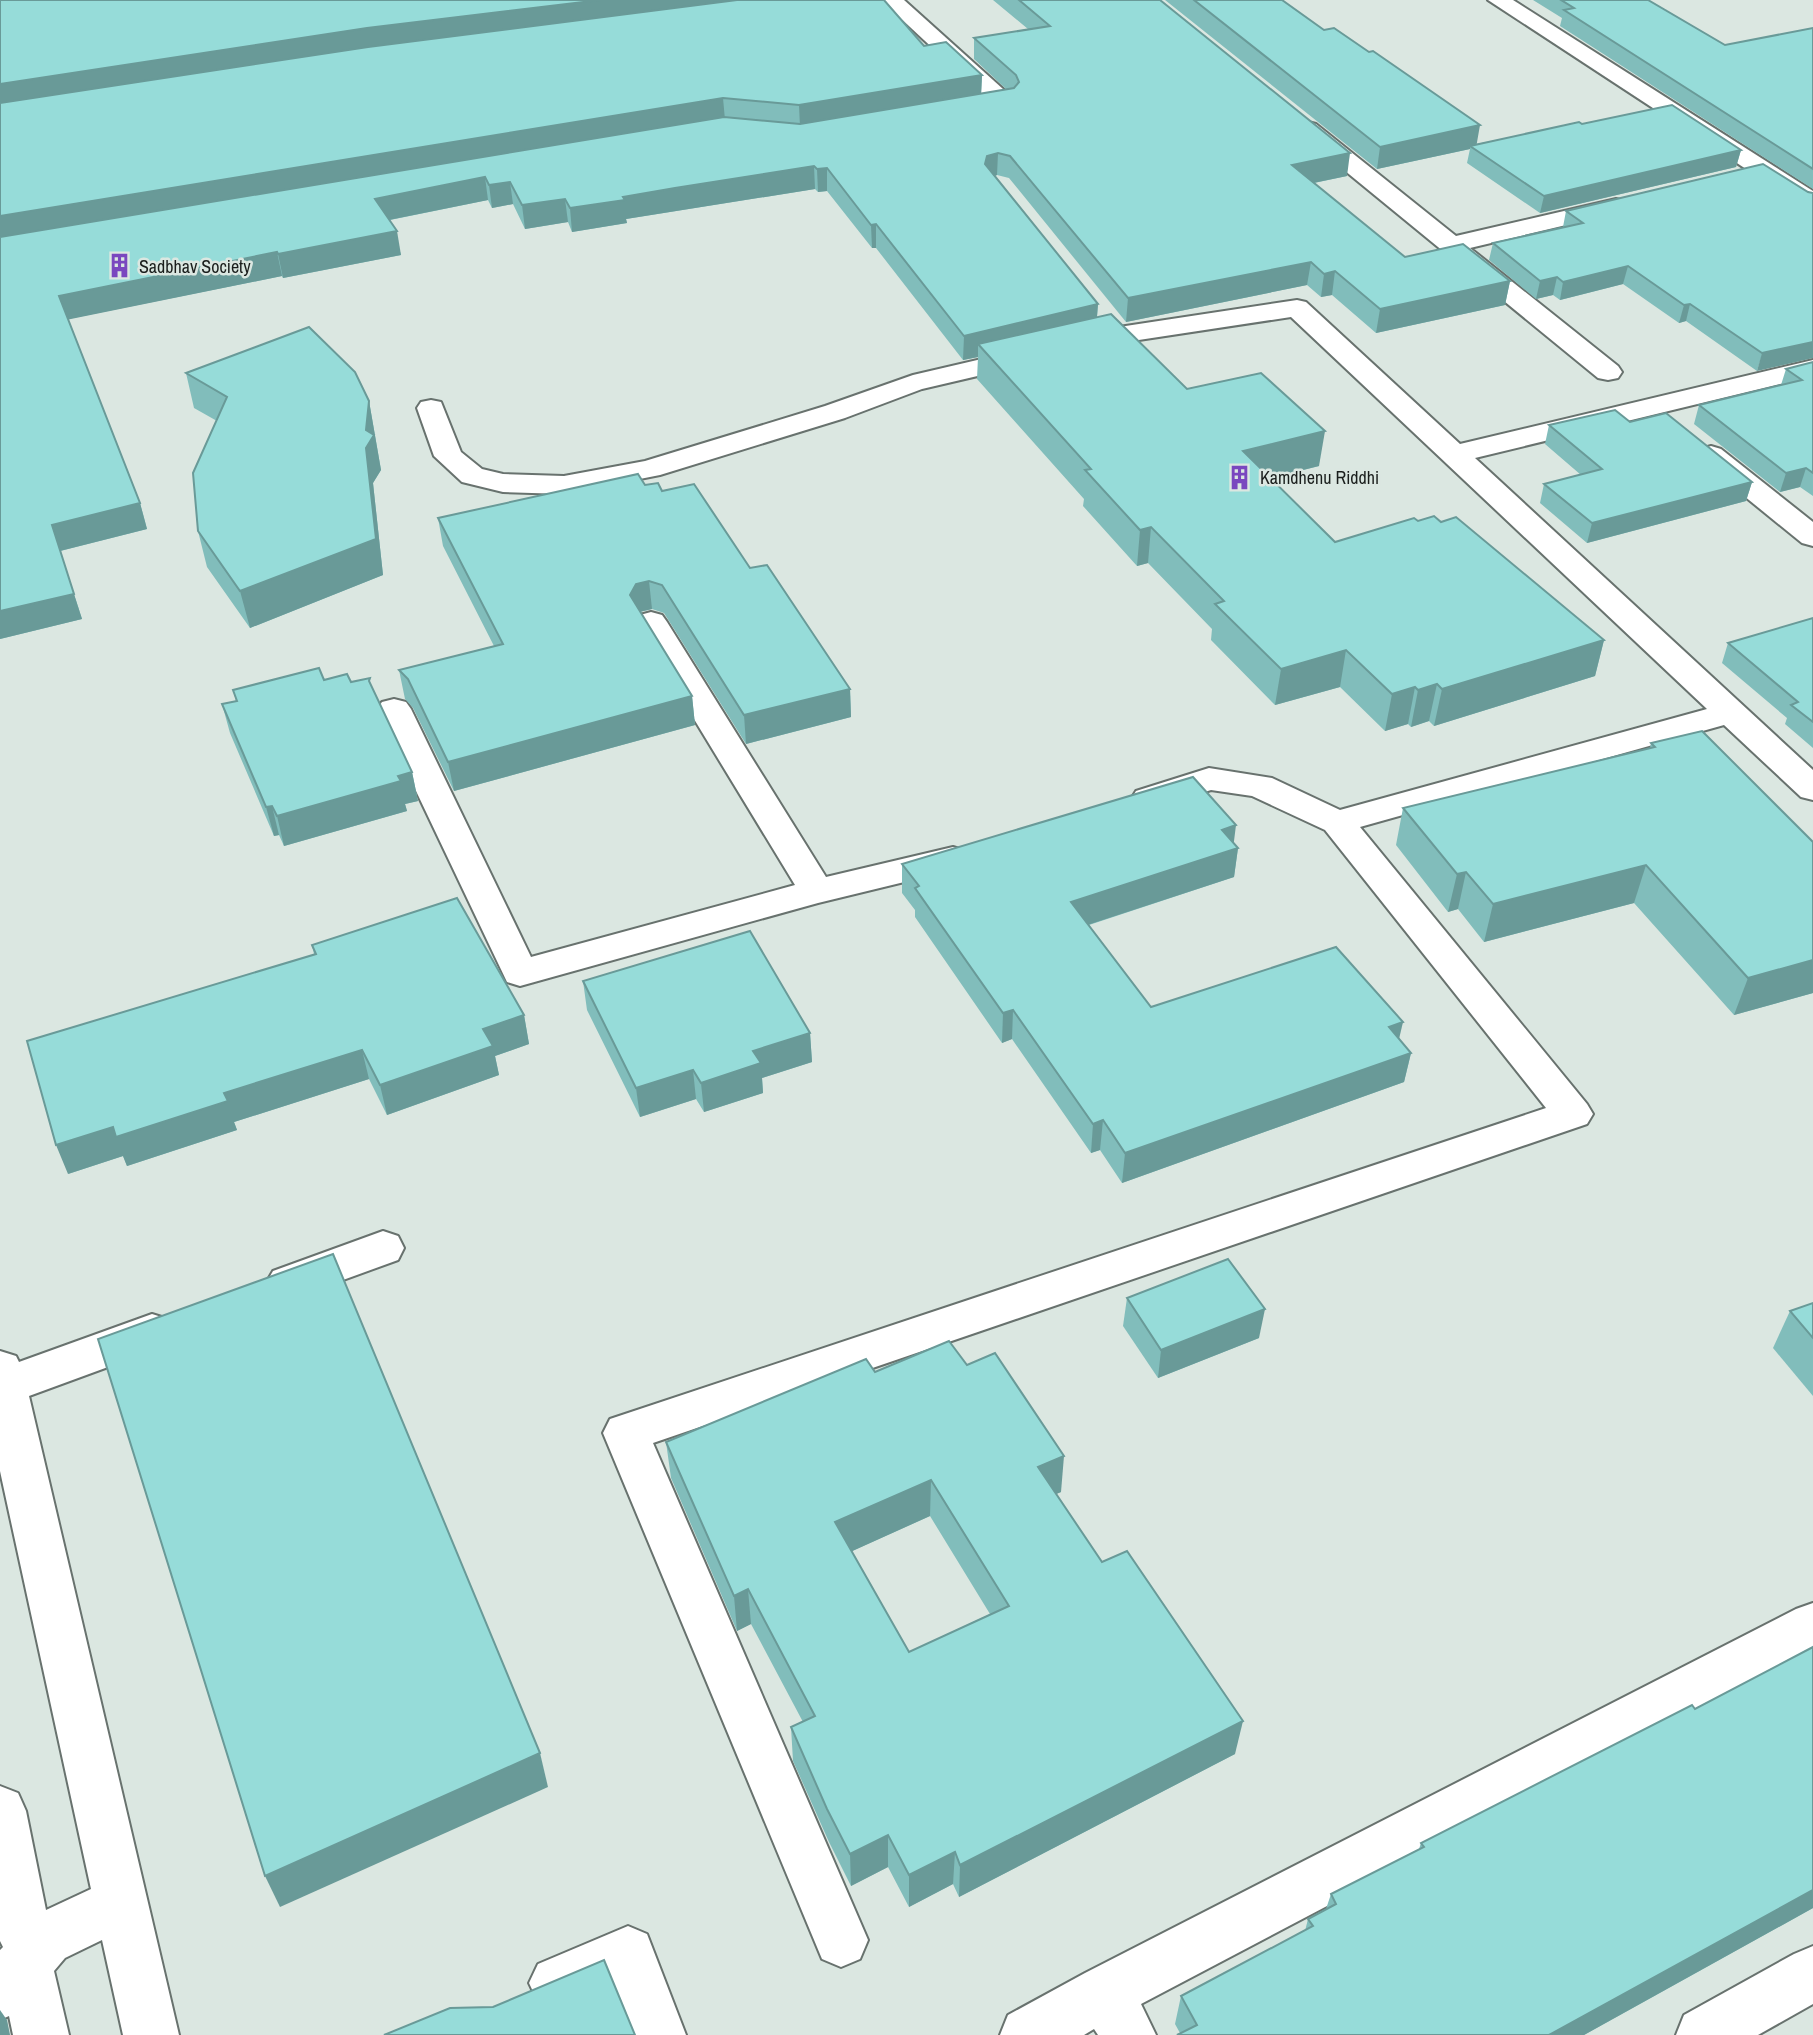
<svg xmlns="http://www.w3.org/2000/svg" width="1813" height="2035" viewBox="0 0 1813 2035" font-family="'Archivo Narrow',sans-serif">
<style>
.lines{fill:none;stroke-linecap:round;stroke-linejoin:round}
.minor-casing{stroke:#68726e;stroke-width:4}
.minor{fill:#fff;fill-rule:evenodd}
.wall{fill:#81bdbb;fill-rule:evenodd}
.shaded-wall{fill:#699a98}
.building{fill:#96dcd9;stroke:#699a98;stroke-width:2;fill-rule:evenodd}
.labels{text-anchor:middle;dominant-baseline:central;stroke-width:5;stroke-linejoin:round;paint-order:stroke}
.far-poi-label{font-size:18px;fill:#1a1e1c;stroke:#dbe7e1;text-anchor:start}
</style>
<rect width="100%" height="100%" fill="#dbe7e1"/>
<g class="lines">
<defs>
<g id="minor">
<polygon points="881,0 904,0 1013,98 1016,103 1013,108 997,108"/>
<polygon points="1488,0 1513,0 1813,191 1813,209 1804,207"/>
<polygon points="1308,122 1316,124 1456,236 1616,199 1625,201 1628,206 1625,211 1470,248 1618,366 1622,372 1618,378 1608,380 1598,378 1300,134 1296,129 1300,124"/>
<polygon points="1297,300 1306,302 1460,444 1813,360 1813,376 1475,458 1813,770 1813,800 1801,797 1724,725 1360,827 1587,1104 1593,1114 1587,1124 653,1443 868,1940 860,1959 841,1967 822,1959 603,1433 610,1419 1546,1108 1325,830 1252,796 1211,790 1148,810 1136,807 1131,799 1136,791 1209,768 1272,778 1340,810 1707,709 1291,317 1119,343 922,389 845,418 660,475 564,494 503,492 462,482 434,456 417,408 421,402 431,400 441,402 461,452 482,469 503,474 564,476 645,461 825,406 913,375 1119,327"/>
<polygon points="1711,446 1721,449 1813,522 1813,546 1802,543 1701,461 1697,455 1701,449"/>
<polygon points="651,612 662,615 667,622 826,877 953,847 966,851 971,859 966,867 818,903 520,986 507,982 377,709 382,702 394,699 406,702 411,709 531,957 795,885 635,622 640,615"/>
<polygon points="383,1231 398,1236 404,1248 398,1260 288,1300 273,1295 266,1283 273,1271"/>
<polygon points="152,1314 168,1319 174,1332 168,1345 29,1396 179,2035 123,2035 102,1940 65,1958 54,1971 69,2035 13,2035 9,2016 0,2020 0,1950 3,1947 0,1941 0,1786 18,1793 26,1811 46,1910 91,1889 0,1471 0,1351 16,1356 19,1362"/>
<polygon points="1813,1603 1813,1650 1141,2004 1156,2035 1098,2035 1094,2029 1084,2035 1000,2035 1008,2015 1085,1973 1796,1609"/>
<polygon points="628,1926 647,1934 686,2035 630,2035 613,1987 557,2011 538,2002 529,1983 538,1964"/>
<polygon points="1813,1946 1813,2004 1758,2035 1676,2035 1684,2015 1794,1954"/>
</g>
</defs>
<!-- minor casing -->
<use href="#minor" class="minor-casing"/>
<!-- minor -->
<use href="#minor" class="minor"/>
</g>
<!-- wall -->
<g class="wall">
<polygon points="0,0 924,46 982,75 981,94 1007,90 974,59 974,38 1028,29 993,0 1160,0 1347,176 1314,183 1405,257 1510,281 1505,305 1376,333 1332,295 1321,297 1307,285 1126,322 1009,178 997,175 995,176 1098,304 1097,317 1187,389 1319,466 1271,478 1335,542 1418,521 1441,522 1604,640 1595,676 1434,726 1429,721 1411,727 1408,724 1385,731 1340,687 1275,705 1211,640 1212,629 1148,563 1137,566 1083,506 1084,499 977,379 978,357 963,360 876,248 872,248 827,191 818,192 815,189 626,219 627,223 572,232 568,222 525,229 513,204 492,208 488,200 390,220 401,255 283,278 282,276 68,319 140,503 147,529 60,551 82,619 0,639"/>
<polygon points="1165,0 1282,0 1476,144 1582,124 1741,150 1736,167 1540,213 1467,163 1470,149 1377,169"/>
<polygon points="1533,0 1648,0 1725,45 1813,28 1813,189 1560,26 1562,18"/>
<polygon points="1808,192 1813,193 1757,371 1686,321 1679,323 1623,284 1560,300 1553,295 1536,299 1489,260 1493,243 1563,227 1566,211"/>
<polygon points="1813,362 1813,496 1800,487 1780,492 1694,424 1699,405 1781,385 1786,369"/>
<polygon points="186,373 369,401 381,470 373,483 383,575 250,628 207,567 198,531 217,421 194,408"/>
<polygon points="1630,422 1752,482 1746,501 1587,543 1540,503 1544,484 1581,475 1545,444 1549,425"/>
<polygon points="645,485 662,491 750,568 850,689 851,717 746,744 664,613 652,609 640,612 692,696 695,725 454,791 413,708 405,699 399,670 494,646 443,546 438,518"/>
<polygon points="1813,618 1813,748 1785,724 1787,718 1722,663 1728,643"/>
<polygon points="324,680 351,682 372,688 412,772 418,801 405,804 407,811 284,846 279,835 274,836 230,733 222,704 236,701 233,690"/>
<polygon points="1651,743 1813,842 1813,993 1734,1015 1634,903 1484,942 1458,909 1448,912 1396,845 1403,808 1650,748"/>
<polygon points="1233,843 1238,848 1234,877 1089,925 1151,1007 1399,1039 1411,1053 1404,1082 1122,1183 1100,1150 1091,1153 1012,1039 1002,1043 915,917 915,910 902,893 902,864"/>
<polygon points="312,945 524,1015 529,1044 495,1056 499,1075 387,1115 369,1079 234,1122 237,1130 127,1166 123,1156 68,1174 314,954"/>
<polygon points="583,981 810,1033 812,1062 762,1078 763,1093 704,1112 696,1099 640,1117 587,1010"/>
<polygon points="1127,1298 1259,1338 1158,1378 1123,1326"/>
<polygon points="1813,1303 1813,1396 1773,1348 1790,1311"/>
<path d="M967,1365L1061,1492L1056,1494L1102,1562L1235,1754L959,1897L953,1884L909,1907L888,1867L851,1886L829,1842L793,1761L791,1727L803,1722L751,1624L737,1631L671,1478L666,1442L875,1372ZM930,1516L990,1614L909,1652L852,1551Z"/>
<polygon points="1421,1843 1813,1908 1584,2035 1177,2035 1180,2033 1175,2024 1181,1996 1305,1931 1308,1919 1326,1909 1331,1894 1419,1849"/>
</g>
<!-- shaded-wall -->
<g class="shaded-wall">
<polygon points="600,0 775,0 0,107 0,84 367,28"/>
<polygon points="982,75 981,97 800,127 799,105"/>
<polygon points="723,98 725,120 0,240 0,216"/>
<polygon points="1480,125 1476,148 1470,146 1470,149 1377,169 1380,147"/>
<polygon points="1741,150 1736,167 1540,213 1544,196"/>
<polygon points="998,153 997,175 987,179 985,164 987,156"/>
<polygon points="1350,153 1347,176 1289,188 1292,165"/>
<polygon points="814,166 815,189 626,219 627,223 572,232 570,208 623,197"/>
<polygon points="827,168 827,191 818,192 817,169"/>
<polygon points="485,177 488,200 379,222 375,199"/>
<polygon points="510,182 513,204 492,208 489,185"/>
<polygon points="565,199 568,222 525,229 522,205"/>
<polygon points="876,224 876,248 872,248 871,225"/>
<polygon points="397,231 401,255 283,278 278,254"/>
<polygon points="277,252 282,276 66,320 59,296"/>
<polygon points="1311,262 1307,285 1126,322 1128,298"/>
<polygon points="1628,266 1623,284 1560,300 1563,282"/>
<polygon points="1335,271 1332,295 1321,297 1324,274"/>
<polygon points="1557,277 1553,295 1536,299 1540,281"/>
<polygon points="1510,281 1505,305 1376,333 1380,309"/>
<polygon points="1098,304 1096,328 978,344 978,357 963,360 964,336"/>
<polygon points="1690,304 1686,321 1679,323 1684,305"/>
<polygon points="1813,342 1813,358 1757,371 1762,353"/>
<polygon points="369,401 381,470 373,483 383,575 250,628 240,591 366,448 366,430"/>
<polygon points="1325,431 1319,466 1239,486 1243,451"/>
<polygon points="1806,468 1800,487 1780,492 1786,473"/>
<polygon points="1752,482 1746,501 1587,543 1592,523"/>
<polygon points="140,503 147,529 60,551 52,525"/>
<polygon points="1151,527 1148,563 1137,566 1140,530"/>
<polygon points="649,581 652,609 639,612 630,595 636,584"/>
<polygon points="74,594 82,619 0,639 0,611"/>
<polygon points="1604,640 1595,676 1434,726 1442,689"/>
<polygon points="1346,650 1340,687 1275,705 1281,669"/>
<polygon points="1437,684 1429,721 1411,727 1418,690"/>
<polygon points="1415,687 1408,724 1385,731 1392,694"/>
<polygon points="850,689 851,717 746,744 744,715"/>
<polygon points="692,696 695,725 454,791 448,762"/>
<polygon points="412,772 418,801 405,804 407,811 284,846 277,816"/>
<polygon points="272,806 279,835 274,836 266,807"/>
<polygon points="1236,825 1233,849 1238,848 1234,877 1069,931 1071,902 1222,830"/>
<polygon points="1646,865 1634,903 1484,942 1493,904"/>
<polygon points="1466,872 1458,909 1448,912 1457,874"/>
<polygon points="1813,960 1813,993 1734,1015 1748,978"/>
<polygon points="1013,1010 1012,1039 1002,1043 1003,1013"/>
<polygon points="524,1015 529,1044 495,1056 499,1075 387,1115 380,1085 483,1029"/>
<polygon points="1403,1022 1396,1052 1389,1027"/>
<polygon points="810,1033 812,1062 762,1078 763,1093 704,1112 701,1083 753,1051"/>
<polygon points="362,1050 369,1079 234,1122 237,1130 127,1166 123,1156 68,1174 56,1145"/>
<polygon points="1411,1053 1404,1082 1122,1183 1125,1153"/>
<polygon points="693,1070 696,1099 640,1117 636,1088"/>
<polygon points="1103,1120 1100,1150 1091,1153 1093,1124"/>
<polygon points="1265,1309 1259,1338 1158,1378 1161,1350"/>
<polygon points="1064,1456 1061,1492 1035,1503 1038,1467"/>
<polygon points="931,1480 930,1516 837,1558 835,1522"/>
<polygon points="748,1589 751,1624 737,1631 734,1596"/>
<polygon points="1243,1721 1235,1754 959,1897 960,1865"/>
<polygon points="540,1753 548,1787 280,1907 265,1876"/>
<polygon points="888,1835 888,1867 851,1886 850,1854"/>
<polygon points="955,1852 953,1884 909,1907 909,1875"/>
<polygon points="1813,1890 1813,1908 1584,2035 1549,2035"/>
<polygon points="0,2010 7,2020 10,2035 0,2035"/>
</g>
<!-- building -->
<g class="building">
<polygon points="0,0 600,0 367,28 0,84"/>
<polygon points="737,0 884,0 924,46 946,42 982,75 799,105 723,98 0,216 0,103 368,47"/>
<polygon points="1019,0 1160,0 1350,153 1292,165 1405,257 1463,244 1510,281 1380,309 1335,271 1324,274 1311,262 1128,298 1010,156 998,153 987,156 985,164 1098,304 964,336 876,224 871,225 827,168 817,169 814,166 675,188 623,197 625,200 570,208 565,199 522,205 510,182 489,185 485,177 375,199 397,231 278,254 277,252 59,296 140,503 52,525 74,594 0,611 0,237 724,117 800,124 1014,88 1019,82 1016,75 974,38 1050,26"/>
<polygon points="1194,0 1282,0 1324,30 1334,28 1369,52 1373,51 1480,125 1380,147"/>
<polygon points="1561,0 1648,0 1725,45 1813,28 1813,169 1564,10 1574,8"/>
<polygon points="1672,105 1741,150 1544,196 1470,146 1579,122 1582,124"/>
<polygon points="1763,164 1808,192 1813,193 1813,342 1762,353 1690,304 1684,305 1628,266 1563,282 1557,277 1540,281 1493,243 1583,223 1566,211"/>
<polygon points="1111,314 1187,389 1261,373 1325,431 1243,451 1335,542 1414,518 1418,521 1434,516 1441,522 1456,517 1604,640 1442,689 1437,684 1418,690 1415,687 1392,694 1346,650 1281,669 1215,604 1224,601 1151,527 1140,530 1085,470 1091,469 978,344"/>
<polygon points="309,327 355,372 369,401 366,430 374,435 366,448 376,539 240,591 198,531 193,473 227,397 186,373"/>
<polygon points="1813,362 1813,473 1806,468 1786,473 1699,405 1802,380 1786,369"/>
<polygon points="1615,410 1630,422 1666,413 1752,482 1592,523 1544,484 1602,469 1549,425"/>
<polygon points="638,474 645,485 658,483 662,491 694,484 750,568 767,565 850,689 744,715 662,585 649,581 636,584 630,595 692,696 448,762 408,679 399,670 503,644 438,518"/>
<polygon points="1813,618 1813,722 1791,705 1798,702 1728,643"/>
<polygon points="319,668 324,680 347,674 351,682 370,678 369,681 412,772 398,776 401,781 277,816 272,806 266,807 222,704 237,701 233,690"/>
<polygon points="1702,731 1813,842 1813,960 1748,978 1646,865 1493,904 1466,872 1457,874 1403,808 1655,747 1651,743"/>
<polygon points="1193,777 1236,825 1222,830 1238,848 1071,902 1151,1007 1336,947 1403,1022 1389,1027 1411,1053 1125,1153 1103,1120 1093,1124 1013,1010 1003,1013 915,888 919,886 902,864"/>
<polygon points="457,898 524,1015 483,1029 493,1046 380,1085 362,1050 224,1093 228,1101 116,1137 113,1127 56,1145 27,1041 316,954 312,945"/>
<polygon points="750,931 810,1033 753,1051 761,1063 701,1083 693,1070 636,1088 583,981"/>
<polygon points="333,1254 540,1753 265,1876 98,1339"/>
<polygon points="1228,1259 1265,1309 1161,1350 1127,1298"/>
<polygon points="1813,1303 1813,1338 1790,1311"/>
<path d="M949,1341L967,1365L995,1353L1064,1456L1038,1467L1102,1562L1127,1551L1243,1721L960,1865L955,1852L909,1875L888,1835L850,1854L827,1809L791,1727L815,1716L748,1589L734,1596L666,1442L866,1359L875,1372ZM931,1480L1009,1606L909,1652L835,1522Z"/>
<polygon points="1813,1647 1813,1890 1549,2035 1177,2035 1197,2025 1181,1996 1313,1926 1308,1919 1336,1904 1331,1894 1424,1847 1421,1843 1692,1705 1695,1709"/>
<polygon points="604,1960 635,2035 384,2035 450,2008 493,2007"/>
</g>
<!-- icons -->
<defs>
<symbol id="building-bare" viewBox="-9 -9 18 18"><path d="M-4-6H4V6H1V3H-1V6H-4ZM-2.5-4.3h1.7v1.8h-1.7ZM.8-4.3h1.7v1.8H.8ZM-2.5-1h1.7V.8h-1.7ZM.8-1h1.7V.8H.8Z" fill="#7a47bf" stroke="#dbe7e1" stroke-width="2.5" paint-order="stroke"/></symbol>
</defs>
<g fill-rule="evenodd">
<use href="#building-bare" x="102" y="248" width="35" height="35"/>
<use href="#building-bare" x="1222" y="460" width="35" height="35"/>
</g>
<g class="labels">
<!-- far-poi labels -->
<g class="far-poi-label">
<text x="139" y="266">Sadbhav Society</text>
<text x="1260" y="477">Kamdhenu Riddhi</text>
</g>
</g>
</svg>
